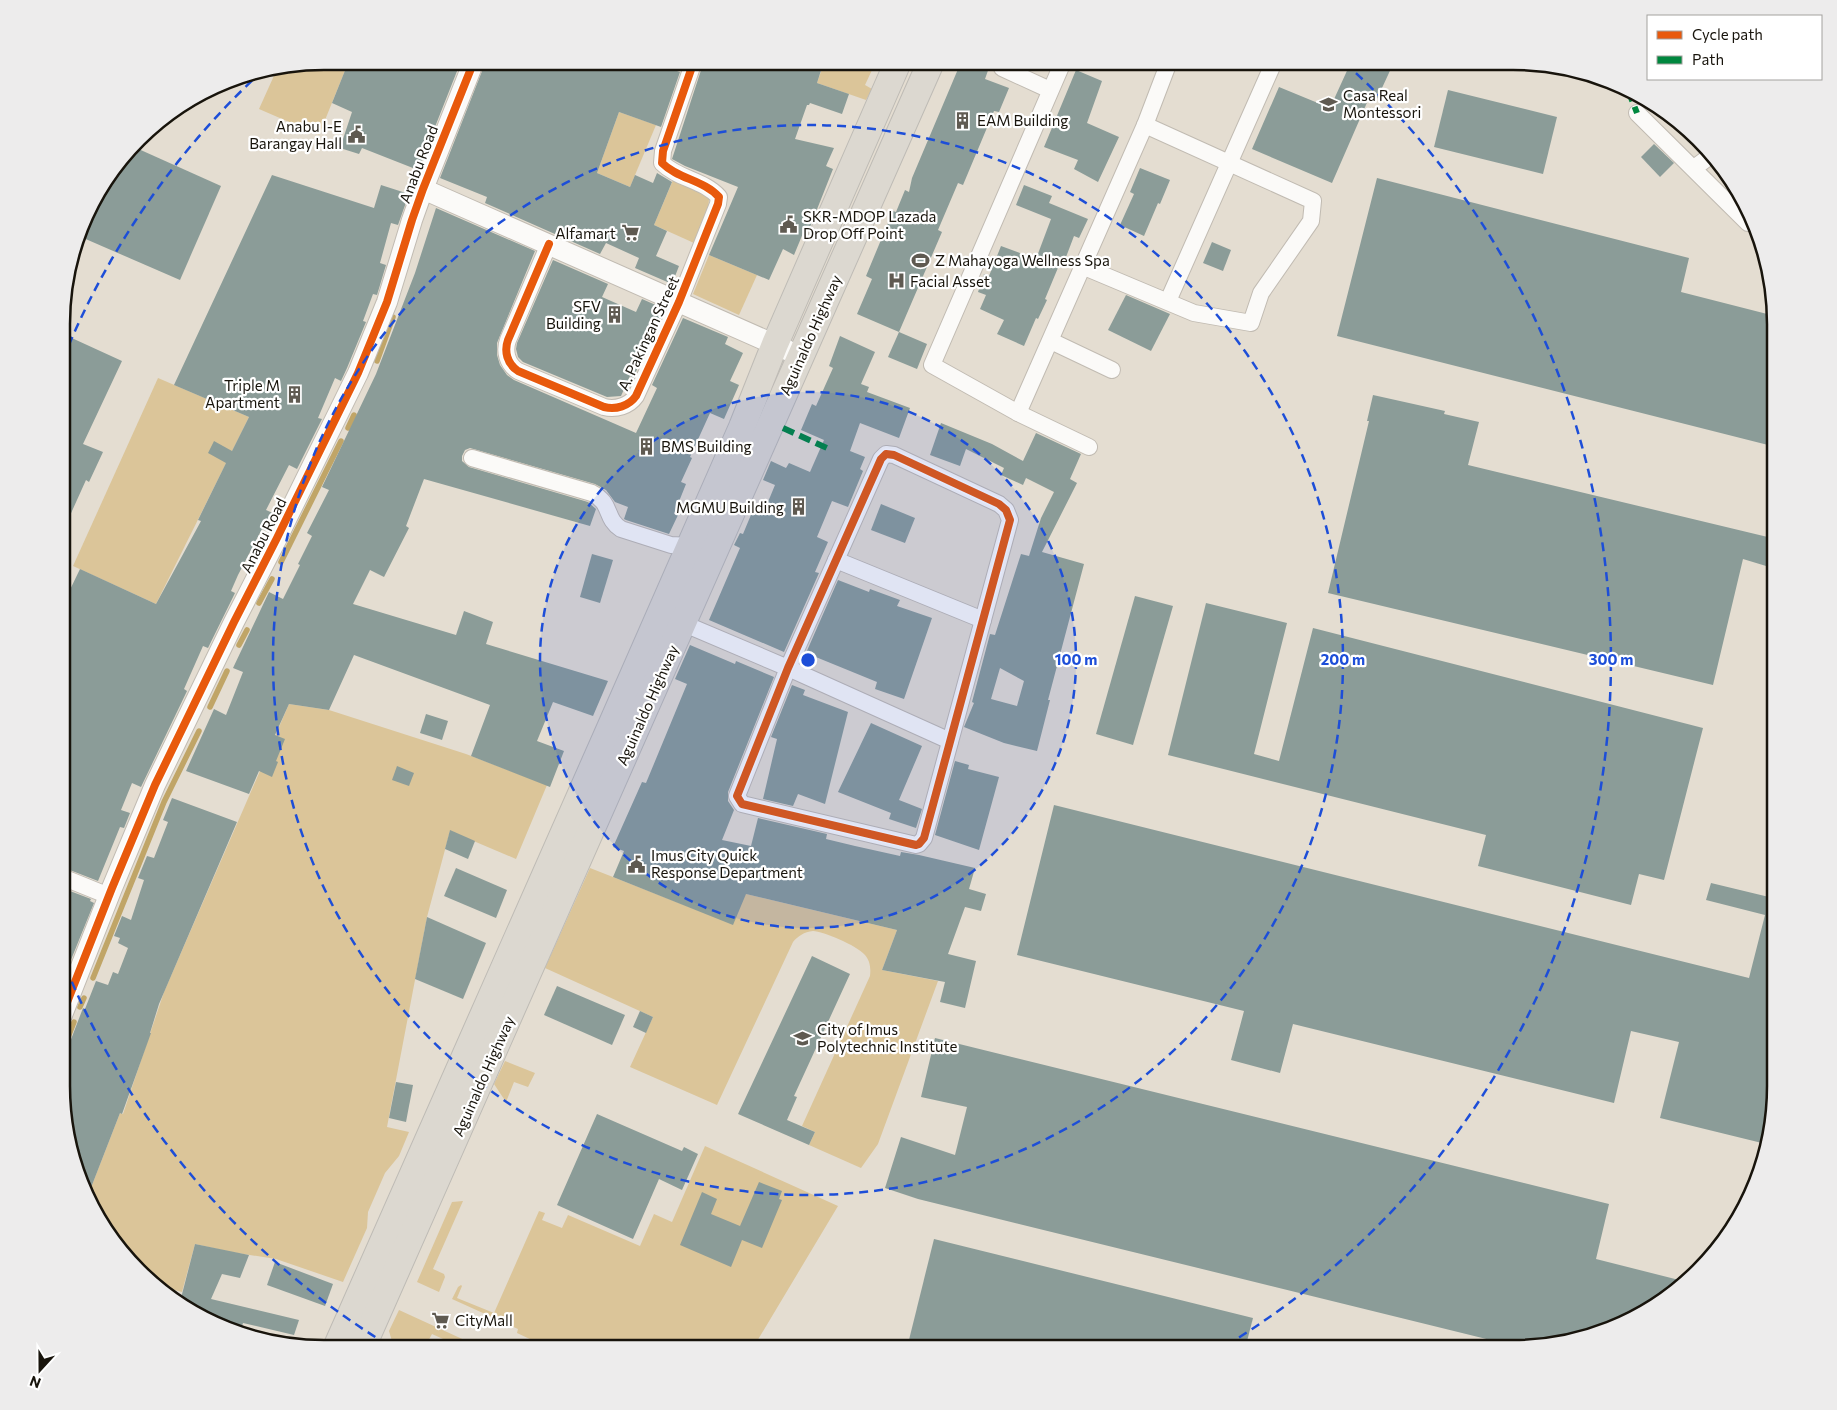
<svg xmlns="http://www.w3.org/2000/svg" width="1837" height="1410" viewBox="0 0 1837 1410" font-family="Commissioner,sans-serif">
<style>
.green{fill:#dbc599}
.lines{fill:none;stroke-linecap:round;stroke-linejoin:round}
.stream{stroke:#c0a567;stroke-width:5.5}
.building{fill:#8b9c98;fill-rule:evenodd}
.minor-casing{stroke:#c1bbb2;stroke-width:18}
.tertiary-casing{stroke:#c1bbb2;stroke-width:22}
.trunk-casing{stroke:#bebbb5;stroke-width:28}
.minor{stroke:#fbfaf8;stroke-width:16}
.tertiary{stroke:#fbfaf8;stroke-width:20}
.trunk{stroke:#dcd8d0;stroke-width:26}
.quiet{stroke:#00873e;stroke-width:6;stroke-dasharray:12 6;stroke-linecap:butt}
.cycleway-casing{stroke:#fff;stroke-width:11}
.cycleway{stroke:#e8590c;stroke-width:8}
.ring{fill:none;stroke:#1d4ed8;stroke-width:2.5;stroke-dasharray:9 6}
.labels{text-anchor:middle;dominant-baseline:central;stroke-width:4.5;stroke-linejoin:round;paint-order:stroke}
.poi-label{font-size:15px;fill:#18140c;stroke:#fff;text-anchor:start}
.street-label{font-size:15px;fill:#18140c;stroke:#fff}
.rim{fill:none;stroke:#18140c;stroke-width:2.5}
.centre{fill:#1d4ed8;stroke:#fff;stroke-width:2.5}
.ring-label{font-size:15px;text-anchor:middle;font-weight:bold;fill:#1d4ed8;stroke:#fff;stroke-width:4.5;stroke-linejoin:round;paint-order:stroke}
</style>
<rect width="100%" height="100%" fill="#e4ddd1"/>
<!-- green -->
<g class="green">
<polygon points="324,61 369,61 365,70 348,63 319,135 259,109 277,69"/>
<polygon points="819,61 879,62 875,71 872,70 865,85 872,89 866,100 817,83 824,63"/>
<polygon points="619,112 656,125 630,187 597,173"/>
<polygon points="673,180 706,195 709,199 708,210 694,243 654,225"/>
<polygon points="709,255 757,275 739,315 693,294"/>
<polygon points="158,378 249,417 156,604 73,566"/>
<polygon points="289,704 329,710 466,754 547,785 516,859 450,831 427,917 387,1127 409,1132 399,1156 385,1173 368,1212 367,1228 343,1282 276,1259 231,1252 195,1244 182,1292 151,1284 88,1202 87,1198 120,1113 123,1114 164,992"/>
<path d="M590,868L702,912L713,886L897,930L882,970L938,981L878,1144L861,1168L809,1145L815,1132L802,1126L870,976C871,968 870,960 864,954C857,946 823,931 813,931C804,932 798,936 793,942L717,1105L630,1067L653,1017L545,968Z"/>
<polygon points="505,1061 535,1073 528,1087 514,1082 506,1102 494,1084"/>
<polygon points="705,1146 838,1206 753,1348 549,1348 517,1333 518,1329 452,1299 458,1287 461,1285 462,1286 457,1298 494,1313 539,1211 545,1213 542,1220 562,1228 568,1215 640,1246 654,1214 672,1222"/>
<polygon points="463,1201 433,1269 444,1274 445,1277 439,1292 417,1282 452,1202"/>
<polygon points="399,1310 471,1343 470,1348 463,1348 432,1334 425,1347 410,1340 406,1348 394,1348 389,1331"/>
</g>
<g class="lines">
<!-- stream -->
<g class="stream">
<polyline points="377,361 393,317"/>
<polyline points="348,428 354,415"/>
<polyline points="281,562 341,441"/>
<polyline points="259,603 272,579"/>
<polyline points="239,645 247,630"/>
<polyline points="210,707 227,671"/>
<polyline points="93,978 164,802 199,731"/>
<polyline points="80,1007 84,998"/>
<polyline points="65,1045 74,1022"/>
</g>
</g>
<!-- building -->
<g class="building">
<polygon points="369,61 461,61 418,170 362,148 359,154 340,148 352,112 332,103 348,63 365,70"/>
<polygon points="486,61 667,61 665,67 680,72 661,127 619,112 597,173 630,187 635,175 653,183 657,173 672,182 654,225 667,231 656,256 679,266 672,284 635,268 639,258 606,243 600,254 485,203 487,197 440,178"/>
<polygon points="704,61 824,61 817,83 849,94 842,114 810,103 809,105 807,105 795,139 834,148 826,166 833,169 810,227 806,226 794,255 783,249 769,280 709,255 738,187 685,166 672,159"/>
<polygon points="961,62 991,62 985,79 1009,88 999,112 994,111 963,185 958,183 938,230 942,232 899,332 857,314 872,279 866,276 893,211 896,212 905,190 909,192 912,178"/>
<polygon points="1351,62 1394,62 1376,101 1369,98 1332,183 1252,149 1279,87 1330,108"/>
<polygon points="1076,70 1102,81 1087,123 1119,137 1098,182 1074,169 1078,160 1044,147"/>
<polygon points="1448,90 1557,117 1543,174 1434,147"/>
<polygon points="1654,144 1674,163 1660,177 1641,157"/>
<polygon points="134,147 221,186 180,280 81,237 96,193"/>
<polygon points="1140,168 1170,180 1160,204 1158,203 1144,236 1120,225 1134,194 1130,192"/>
<polygon points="272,175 374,208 381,185 409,194 398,225 391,223 380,263 386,265 377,295 373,294 363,321 366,322 347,368 341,381 335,378 318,418 322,419 297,469 289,465 266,510 275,514 266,531 262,529 238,575 231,591 235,593 208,648 203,646 184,689 187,691 141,787 132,783 121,810 130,813 124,828 120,827 98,881 62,867 63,616 70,600 66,598 80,569 156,604 201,521 198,520 226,463 208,453 214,441 232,451 249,417 174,385"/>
<polygon points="1377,178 1689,258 1681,292 1775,316 1776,447 1337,336"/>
<polygon points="1024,185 1052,196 1049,203 1088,219 1079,238 1074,236 1063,265 1060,263 1045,299 1047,300 1038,319 1036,318 1024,346 997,334 1004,320 980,309 986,295 978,292 984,274 989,276 1001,246 1036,259 1051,219 1016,205"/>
<polygon points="436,208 535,251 497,343 497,355 500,365 507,375 514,380 636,433 657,388 652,385 683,318 728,337 725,344 743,353 730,381 739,385 724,419 710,413 690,457 692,458 681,482 686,484 674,514 678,515 669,534 626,520 624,519 628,507 615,502 606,490 595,484 470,448 465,450 462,456 462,461 469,467 588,502 596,509 590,526 424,479 406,526 409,528 384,577 370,570 353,604 456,635 464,611 493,622 486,644 608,681 593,716 553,702 537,741 564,751 550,787 471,756 490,705 354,655 329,710 289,704 275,735 285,739 276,761 278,762 272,777 259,771 249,794 186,771 214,709 226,715 243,672 233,668 269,592 283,599 300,565 298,564 312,536 307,533 329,490 322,487 376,374 415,273"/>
<polygon points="1212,242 1231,250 1223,271 1203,263"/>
<polygon points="553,260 608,284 602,297 636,312 642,299 658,306 663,313 633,378 630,376 621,396 607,397 523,362 518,357 516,349 517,343"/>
<polygon points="1126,295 1170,314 1151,351 1108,330"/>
<polygon points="899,332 927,344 917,369 888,357"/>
<polygon points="63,334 122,361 83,444 103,452 89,482 86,480 63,531"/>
<polygon points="840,336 875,352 861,384 869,387 867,392 910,408 899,438 860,423 850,451 865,457 860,469 863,471 848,507 832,501 817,537 828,542 815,572 819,573 784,652 709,620 740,548 734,545 740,533 743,534 753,510 763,514 775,485 763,480 771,461 786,468 789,463 810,472 824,440 801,430 812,404 816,406 833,368 829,366"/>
<polygon points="1373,395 1445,411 1444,414 1479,422 1468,465 1776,539 1776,569 1743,559 1713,685 1328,593 1369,421 1367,421"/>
<path d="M941,423L992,444L1023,461L1036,433L1081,454L1070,479L1077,483L1042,552L1084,564L1048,700H1050L1037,751L1004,743L964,727L974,703L972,702L990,634L995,635L1021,554L1029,556L1041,518L1054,492L1026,478L1023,485L1001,475L1004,468L966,449L960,466L930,455ZM1000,668L1024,681L1017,706L991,699Z"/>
<polygon points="881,504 915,518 905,543 871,530"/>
<polygon points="592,554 613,560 600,603 580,597"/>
<polygon points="838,580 869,592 870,589 900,600 897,606 932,618 904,699 875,689 877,682 806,653"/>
<polygon points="1135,596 1173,606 1133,745 1096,734"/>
<polygon points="1206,603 1287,623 1254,754 1279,761 1313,628 1703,728 1664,880 1639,874 1631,905 1478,866 1486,835 1168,755"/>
<polygon points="690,645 735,664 736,661 774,677 728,792 728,801 734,810 722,840 751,846 758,818 827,834 826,839 855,846 900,856 901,852 919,855 975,868 969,889 986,894 981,911 965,907 948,954 976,961 965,1008 940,1002 945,982 882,970 897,930 746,894 733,925 613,877 624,851 613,847 642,782 646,783 687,684 675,679"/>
<polygon points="792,685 805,690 803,695 848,712 825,804 798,794 793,806 763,799 777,739 771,737"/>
<polygon points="426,714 448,721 442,740 420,733"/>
<polygon points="871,723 922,746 899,800 922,809 916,828 889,819 891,813 838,792"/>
<polygon points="955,761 969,765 968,769 999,777 979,850 935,835"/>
<polygon points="397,766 414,773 409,786 392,780"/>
<polygon points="172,798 237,822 159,1004 150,1033 151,1033 122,1114 120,1113 87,1198 62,1103 62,1063 83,1008 85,1009 96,981 108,985 113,972 118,974 128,948 118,943 120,938 114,936 122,916 131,920 144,880 138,878 147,856 154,858 168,822 163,820"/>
<polygon points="1054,805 1749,978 1765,915 1706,900 1711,883 1769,897 1770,895 1775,895 1775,1103 1766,1144 1660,1118 1679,1042 1631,1031 1614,1103 1293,1024 1280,1073 1231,1060 1244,1011 1017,955"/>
<polygon points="450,830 475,841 468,859 445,849"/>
<polygon points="456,868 507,890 496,918 444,896"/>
<polygon points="62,888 91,899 90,901 94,903 62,982"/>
<polygon points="427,917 486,943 463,999 415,979"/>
<polygon points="812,956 850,974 794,1096 797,1097 787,1120 815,1132 809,1145 738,1114"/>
<polygon points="557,986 625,1015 612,1045 544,1015"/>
<polygon points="640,1011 653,1017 646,1033 633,1027"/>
<polygon points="935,1038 1609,1204 1596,1259 1683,1281 1629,1322 1565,1344 1523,1348 918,1199 885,1188 901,1137 955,1155 967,1107 921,1097"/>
<polygon points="396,1082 413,1085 406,1122 389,1118"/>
<polygon points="597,1114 682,1151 684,1147 698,1154 682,1190 659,1179 633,1239 557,1205"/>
<polygon points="759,1182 782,1191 779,1199 782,1200 762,1248 742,1240 731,1267 680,1245 702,1192 717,1199 711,1214 740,1226"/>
<polygon points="934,1239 1253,1318 1245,1349 907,1348"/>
<polygon points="195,1244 249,1255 240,1278 222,1274 211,1299 299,1320 294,1335 243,1323 240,1333 224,1329 180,1302"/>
<polygon points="275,1262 333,1284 325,1306 267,1285"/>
</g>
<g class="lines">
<defs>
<g id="minor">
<polyline points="1063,62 932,365 1018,413 1089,447"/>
<polyline points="1002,68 1050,90"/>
<polyline points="1637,113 1748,223"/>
<polyline points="1694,168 1709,157"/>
<path d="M549,244L508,340C504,351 507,364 518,371L604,407C616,410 629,406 636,396L679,302L718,204L719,197C704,180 678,179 662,163L663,151L694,61"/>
<polyline points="1082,266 1194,313 1251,323 1261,293 1311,221 1313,201 1145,125"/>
<polyline points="1168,301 1274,62"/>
<polyline points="1051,341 1112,370"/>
<polyline points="1018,413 1145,125 1169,62"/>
<polygon points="886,454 894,455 999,504 1006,510 1010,520 924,838 919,844 916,845 742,804 737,796 788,668 881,459"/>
<path d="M472,458L592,493C613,504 604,518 621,529L671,545L690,546"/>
<polyline points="836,560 983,620"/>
<polyline points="675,620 788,668 950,741"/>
<polyline points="62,877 109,896"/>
</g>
<g id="tertiary">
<polyline points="423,189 787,350"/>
<polyline points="62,1015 112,888 155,785 234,622 277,538 358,373 387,302 412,220 423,189 474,61"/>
</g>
<g id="trunk">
<polyline points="336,1348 610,728 742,427 775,344 898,62"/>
<polyline points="362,1348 931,62"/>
</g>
</defs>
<!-- minor casing -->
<use href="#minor" class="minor-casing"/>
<!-- tertiary casing -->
<use href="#tertiary" class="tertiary-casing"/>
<!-- trunk casing -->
<use href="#trunk" class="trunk-casing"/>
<!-- minor -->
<use href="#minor" class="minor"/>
<!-- tertiary -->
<use href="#tertiary" class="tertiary"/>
<!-- trunk -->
<use href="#trunk" class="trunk"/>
<!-- quiet -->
<g class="quiet">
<polyline points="1628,90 1637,113"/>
<polyline points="783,428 827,448"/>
</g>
<defs>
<g id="cycleway">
<path d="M549,244L508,340C504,351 507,364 518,371L604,407C616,410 629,406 636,396L679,302L718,204L719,197C704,180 678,179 662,163L663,151L694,61"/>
<polygon points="886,454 894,455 999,504 1006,510 1010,520 924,838 919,844 916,845 742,804 737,796 788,668 881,459"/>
<polyline points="62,1015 112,888 155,785 234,622 277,538 358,373 387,302 412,220 423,189 474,61"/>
</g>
</defs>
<!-- cycleway casing -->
<use href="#cycleway" class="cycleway-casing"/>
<!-- cycleway -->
<use href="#cycleway" class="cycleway"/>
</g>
<!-- distance rings -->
<circle cx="808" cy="660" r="268" fill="#1d4ed8" fill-opacity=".12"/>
<g class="ring">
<circle cx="808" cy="660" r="268"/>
<circle cx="808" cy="660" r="535"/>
<path d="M388 1345A803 803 0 0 1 63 961M63 359A803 803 0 0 1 260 73M1345 63A803 803 0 0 1 1222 1348"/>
</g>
<!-- icons -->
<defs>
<symbol id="school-bare" viewBox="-9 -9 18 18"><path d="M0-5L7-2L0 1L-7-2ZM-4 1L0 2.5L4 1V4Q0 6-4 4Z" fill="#5f5a51" stroke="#fff" stroke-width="2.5" paint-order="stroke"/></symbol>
<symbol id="building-bare" viewBox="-9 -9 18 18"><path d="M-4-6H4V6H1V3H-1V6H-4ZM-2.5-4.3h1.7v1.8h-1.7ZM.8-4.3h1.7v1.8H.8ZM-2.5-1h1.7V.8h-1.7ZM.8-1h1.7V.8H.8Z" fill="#5f5a51" stroke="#fff" stroke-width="2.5" paint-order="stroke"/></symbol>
<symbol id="civic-bare" viewBox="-9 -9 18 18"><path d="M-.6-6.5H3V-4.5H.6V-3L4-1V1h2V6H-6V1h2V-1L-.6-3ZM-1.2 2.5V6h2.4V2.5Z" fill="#5f5a51" stroke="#fff" stroke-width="2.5" paint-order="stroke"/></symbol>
<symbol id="supermarket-bare" viewBox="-9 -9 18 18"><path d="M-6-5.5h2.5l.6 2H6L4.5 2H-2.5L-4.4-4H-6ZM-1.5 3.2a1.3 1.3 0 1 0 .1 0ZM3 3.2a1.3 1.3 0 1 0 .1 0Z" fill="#5f5a51" stroke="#fff" stroke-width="2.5" paint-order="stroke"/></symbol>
<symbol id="stadium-bare" viewBox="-9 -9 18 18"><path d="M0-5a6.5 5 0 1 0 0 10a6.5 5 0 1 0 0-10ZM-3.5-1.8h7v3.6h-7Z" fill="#5f5a51" stroke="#fff" stroke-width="2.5" paint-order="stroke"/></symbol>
<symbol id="hospital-bare" viewBox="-9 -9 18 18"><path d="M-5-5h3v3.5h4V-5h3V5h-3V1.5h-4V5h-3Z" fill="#5f5a51" stroke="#fff" stroke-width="2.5" paint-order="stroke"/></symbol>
<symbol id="university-bare" viewBox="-9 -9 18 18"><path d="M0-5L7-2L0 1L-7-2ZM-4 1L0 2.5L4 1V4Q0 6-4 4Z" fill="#5f5a51" stroke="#fff" stroke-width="2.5" paint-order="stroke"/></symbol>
</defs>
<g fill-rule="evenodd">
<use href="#school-bare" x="1316" y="92" width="25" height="25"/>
<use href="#building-bare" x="950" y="108" width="25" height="25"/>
<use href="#civic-bare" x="344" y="122" width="25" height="25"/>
<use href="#civic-bare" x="776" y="212" width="25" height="25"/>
<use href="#supermarket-bare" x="618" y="220" width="25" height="25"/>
<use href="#stadium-bare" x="908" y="248" width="25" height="25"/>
<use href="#hospital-bare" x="884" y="268" width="25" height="25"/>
<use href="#building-bare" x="602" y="302" width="25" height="25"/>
<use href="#building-bare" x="282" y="382" width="25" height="25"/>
<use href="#building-bare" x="634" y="434" width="25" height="25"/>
<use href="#building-bare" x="786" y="494" width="25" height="25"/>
<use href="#civic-bare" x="624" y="852" width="25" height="25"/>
<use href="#university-bare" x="790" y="1026" width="25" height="25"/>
<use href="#supermarket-bare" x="428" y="1308" width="25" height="25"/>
</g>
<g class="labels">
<!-- poi labels -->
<g class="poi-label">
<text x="1343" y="95">Casa Real<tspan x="1343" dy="17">Montessori</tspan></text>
<text x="977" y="120">EAM Building</text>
<text x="342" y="126" text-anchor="end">Anabu I-E<tspan x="342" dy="17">Barangay Hall</tspan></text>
<text x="803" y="216">SKR-MDOP Lazada<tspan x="803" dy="17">Drop Off Point</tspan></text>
<text x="616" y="233" text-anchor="end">Alfamart</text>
<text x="935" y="260">Z Mahayoga Wellness Spa</text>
<text x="910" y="281">Facial Asset</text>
<text x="601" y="306" text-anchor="end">SFV<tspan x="601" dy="17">Building</tspan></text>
<text x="280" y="385" text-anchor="end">Triple M<tspan x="280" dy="17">Apartment</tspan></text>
<text x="661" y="446">BMS Building</text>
<text x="784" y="507" text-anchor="end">MGMU Building</text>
<text x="651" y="855">Imus City Quick<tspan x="651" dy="17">Response Department</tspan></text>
<text x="817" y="1029">City of Imus<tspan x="817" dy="17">Polytechnic Institute</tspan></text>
<text x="455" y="1320">CityMall</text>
</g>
<!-- street labels -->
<g class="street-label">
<text transform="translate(418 164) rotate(-69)">Anabu Road</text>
<text transform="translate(648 333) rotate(-65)">A. Pakingan Street</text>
<text transform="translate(810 335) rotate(-66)">Aguinaldo Highway</text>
<text transform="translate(263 535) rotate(-63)">Anabu Road</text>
<text transform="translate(647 705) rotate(-66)">Aguinaldo Highway</text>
<text transform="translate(483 1076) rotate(-66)">Aguinaldo Highway</text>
</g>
</g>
<!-- crop -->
<path d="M0 0H1837V1410H0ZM324 70H1513A254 254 0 0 1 1767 324V1086A254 254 0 0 1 1513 1340H324A254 254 0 0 1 70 1086V324A254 254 0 0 1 324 70Z" fill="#edecec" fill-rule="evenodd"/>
<path class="rim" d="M324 70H1513A254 254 0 0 1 1767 324V1086A254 254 0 0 1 1513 1340H324A254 254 0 0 1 70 1086V324A254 254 0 0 1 324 70Z"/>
<circle cx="808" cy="660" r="8" class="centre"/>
<g class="ring-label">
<text x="1076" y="665">100 m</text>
<text x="1343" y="665">200 m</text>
<text x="1611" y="665">300 m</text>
</g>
<!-- legend -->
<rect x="1647" y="15" width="175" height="65" fill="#ffffff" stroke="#a3a19e"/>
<rect x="1657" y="31" width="25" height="8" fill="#e8590c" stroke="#a3a19e"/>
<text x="1692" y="40" font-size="15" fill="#18140c">Cycle path</text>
<rect x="1657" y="56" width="25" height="8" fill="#00873e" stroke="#a3a19e"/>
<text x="1692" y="65" font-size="15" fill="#18140c">Path</text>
<!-- north arrow -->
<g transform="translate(40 1370) rotate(201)" stroke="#ffffff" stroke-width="4" paint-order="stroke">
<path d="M0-4L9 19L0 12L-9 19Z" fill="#18140c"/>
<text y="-8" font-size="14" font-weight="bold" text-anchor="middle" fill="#18140c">N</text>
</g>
</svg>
